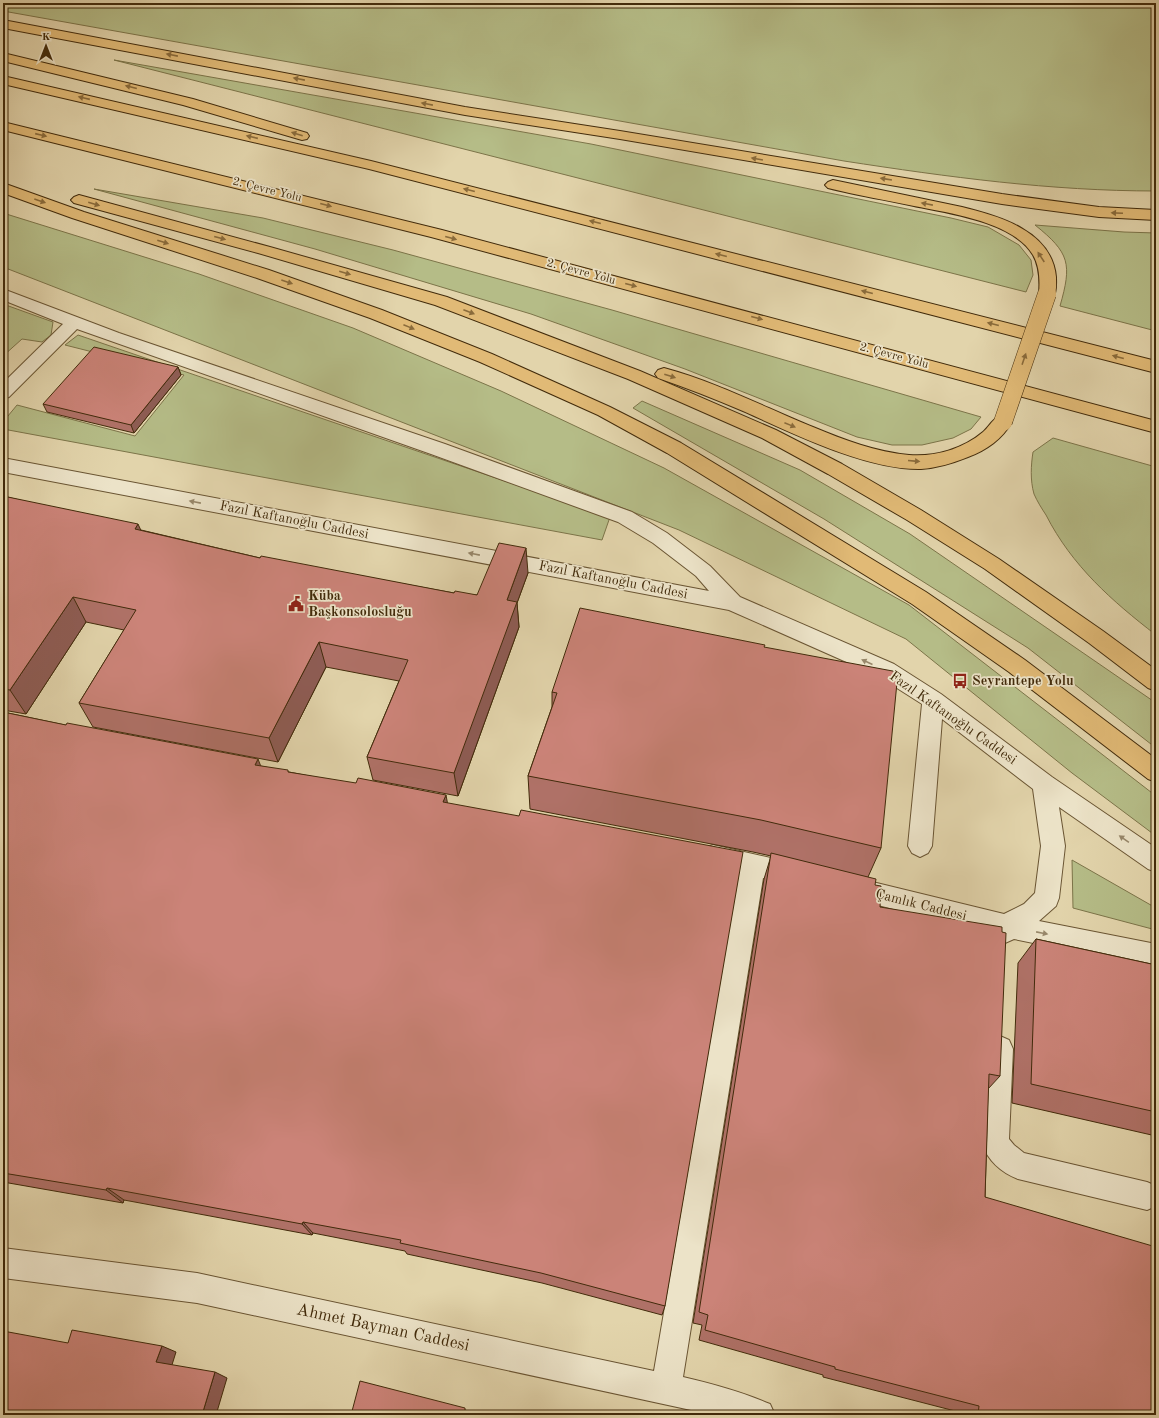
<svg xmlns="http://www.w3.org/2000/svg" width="1159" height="1418" viewBox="0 0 1159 1418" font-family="'Old Standard TT',serif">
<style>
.green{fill:#b5bc87;stroke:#7c7449}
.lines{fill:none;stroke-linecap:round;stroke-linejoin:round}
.minor-casing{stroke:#6a5533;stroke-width:2}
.highway-casing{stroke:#422b0b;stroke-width:2}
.minor{fill:#ece3c8;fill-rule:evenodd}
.highway{fill:#e1ba76;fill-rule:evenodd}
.highway-bridge-casing{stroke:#422b0b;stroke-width:19;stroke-linecap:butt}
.highway-bridge{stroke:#e1ba76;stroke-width:18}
.wall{fill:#af7167;stroke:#422b0b}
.shaded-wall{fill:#8e5c54;stroke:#422b0b}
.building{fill:#cb8378;stroke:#422b0b}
.oneway{fill:#8a6b3b}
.oneway2{fill:#97876a}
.labels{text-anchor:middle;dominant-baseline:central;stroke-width:3.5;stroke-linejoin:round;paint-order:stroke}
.far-street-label{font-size:12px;fill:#422b0b;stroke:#ece3c8}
.street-label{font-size:14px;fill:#422b0b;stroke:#ece3c8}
.poi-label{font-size:14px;font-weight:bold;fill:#422b0b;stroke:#ece3c8;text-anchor:start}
.near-street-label{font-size:17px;fill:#422b0b;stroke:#ece3c8}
</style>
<rect width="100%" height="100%" fill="#e2d4ab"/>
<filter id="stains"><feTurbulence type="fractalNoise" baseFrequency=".005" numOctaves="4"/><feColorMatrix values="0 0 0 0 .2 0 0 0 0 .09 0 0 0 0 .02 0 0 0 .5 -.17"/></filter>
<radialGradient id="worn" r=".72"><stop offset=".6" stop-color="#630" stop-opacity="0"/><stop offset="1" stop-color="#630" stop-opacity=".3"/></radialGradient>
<!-- green -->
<g class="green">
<path d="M3,3H1156V191C1051,191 948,177 844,161L3,11Z"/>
<polygon points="114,60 591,144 951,218 988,227 1019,245 1031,260 1033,275 1026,292"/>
<polygon points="94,189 263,218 393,250 612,310 981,417 971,429 953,438 922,445 892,445 857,437 685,369 531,314 315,249"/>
<polygon points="3,213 199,274 353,328 501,391 664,468 909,605 1156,796 1156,836 1072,773 906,639 679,530 3,267"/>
<path d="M1035,225L1124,232L1156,233V331L1060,306C1072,264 1070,253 1035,225Z"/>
<polygon points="3,304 53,322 51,335 42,342 22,339 3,356"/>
<polygon points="78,335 610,517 602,540 3,429 3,422 17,405 135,436 184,375 65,345"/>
<polygon points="642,401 800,470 910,534 1156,703 1156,748 1028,648 824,519 633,408"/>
<path d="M1053,438L1156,467V635C1112,601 1072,566 1046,515C1042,509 1037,501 1034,494C1030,480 1031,465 1033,452Z"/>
<polygon points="1072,860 1156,908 1156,930 1073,908"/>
</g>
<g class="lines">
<defs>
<g id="minor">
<polygon points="3,289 119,333 445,444 632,512 667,533 710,566 740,597 894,664 941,694 1052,777 1156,848 1156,872 1148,869 1059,807 1065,846 1059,898 1056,906 1039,921 1156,944 1156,968 1014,939 1005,943 996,939 994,935 843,896 840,888 843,880 852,877 1004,914 1024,904 1035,893 1041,846 1033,789 942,719 932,846 928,853 920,857 912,853 908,846 922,704 878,676 729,610 3,472 3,458 709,591 696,576 653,543 618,522 431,454 77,329 9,397 3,399 3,383 63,324 3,300"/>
<path d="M713,845L797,864L806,867L809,875L806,883L797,886L763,878L683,1377C713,1384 742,1392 770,1404L775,1415H714L197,1303L3,1278V1248L197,1273L654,1371L739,873L705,864L701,856L705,848Z"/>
<path d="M1000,1036L1009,1040L1013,1049L1009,1139L1014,1145L1024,1153L1147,1182L1156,1186V1206L1147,1210L1018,1179C1000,1172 989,1161 981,1143L987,1049L991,1040Z"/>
</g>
<g id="highway">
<polygon points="3,20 465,107 620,131 1002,194 1099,207 1156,210 1156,220 1099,217 1002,204 620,139 465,115 3,28"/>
<polygon points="3,53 193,99 307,133 309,136 307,139 302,140 183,105 3,61"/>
<polygon points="3,76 371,161 1156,361 1156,373 369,169 3,84"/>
<polygon points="3,122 442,230 1156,421 1156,433 431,237 3,130"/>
<path d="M833,180L962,207C999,216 1052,231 1056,277C1056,284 1057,292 1053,298L1047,299L1041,298L1039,294C1040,281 1040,267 1033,255C1014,222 949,213 914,206C886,200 856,195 828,188L825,185L828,182Z"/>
<polygon points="3,183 84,212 269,270 382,310 492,354 610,407 681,443 926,592 1025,660 1156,759 1156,782 1148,779 1009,672 912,604 667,453 598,415 480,362 370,318 257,278 72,218 3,193"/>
<polygon points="79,195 270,247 447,297 640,371 776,430 842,464 921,510 999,559 1103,631 1156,670 1156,691 1148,688 1089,643 985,569 907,520 828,474 762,438 628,379 435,305 258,253 74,203 71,200 74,197"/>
<path d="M664,368C716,382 764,407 813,427C844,440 876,452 909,455C935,457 963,449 983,432C988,428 992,420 998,417C1002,415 1005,416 1009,418L1012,422C1002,439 987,450 968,457C953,463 937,468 921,469C866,470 792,433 743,411C715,399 687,388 658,378L655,374L658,370Z"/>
</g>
</defs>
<!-- minor casing -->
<use href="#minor" class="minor-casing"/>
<!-- highway casing -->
<use href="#highway" class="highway-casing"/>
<!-- minor -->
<use href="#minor" class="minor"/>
<!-- highway -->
<use href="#highway" class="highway"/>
<defs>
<polyline id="highway-bridge" points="1003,422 1047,294"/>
</defs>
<!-- highway-bridge casing -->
<use href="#highway-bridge" class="highway-bridge-casing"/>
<!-- highway-bridge -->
<use href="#highway-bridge" class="highway-bridge"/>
</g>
<!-- wall -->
<g class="wall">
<polygon points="178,367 181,375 134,433 47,412 43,404"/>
<polygon points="3,496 141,530 260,558 454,593 477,595 528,573 517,603 519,627 458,796 373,780 367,757 399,681 326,667 278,762 93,727 79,703 124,630 86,622 26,714 3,710"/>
<polygon points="764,647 881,848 868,877 875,885 880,907 1000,1076 988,1089 985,1197 1156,1415 959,1415 959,1412 823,1377 823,1375 699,1340 702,1325 693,1323 764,879 771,856 753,852 530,809 528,776 552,707 552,692"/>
<polygon points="3,712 289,772 447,803 665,1306 662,1315 542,1283 407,1254 405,1251 313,1233 312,1235 124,1200 123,1203 3,1182"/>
<polygon points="1036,939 1156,965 1156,1136 1012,1103 1018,963"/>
</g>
<!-- shaded-wall -->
<g class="shaded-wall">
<polygon points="178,367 181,375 134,433 131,425"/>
<polygon points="138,524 150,550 135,529"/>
<polygon points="526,548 528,573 517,603 519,627 458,796 454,773 507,600"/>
<polygon points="73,597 86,622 26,714 10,690"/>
<polygon points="319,642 326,667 278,762 269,738"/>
<polygon points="258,759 267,782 255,765"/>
<polygon points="446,795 450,817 443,802"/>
<polygon points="107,1188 124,1200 123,1203 106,1190"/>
<polygon points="303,1222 313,1233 312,1235 302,1224"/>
<polygon points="162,1346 176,1352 171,1368 156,1362"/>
<polygon points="215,1372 227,1378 216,1415 202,1415"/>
</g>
<!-- building -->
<g class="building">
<polygon points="94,347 178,367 131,425 43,404"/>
<polygon points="3,496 138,524 135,529 260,558 261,556 454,593 455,591 477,595 499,543 526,548 507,600 517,602 454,773 367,757 408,660 319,642 269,738 79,703 136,610 73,597 10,690 3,689"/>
<polygon points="580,608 765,645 764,647 898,672 881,848 761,820 528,776 557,693 552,692"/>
<polygon points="3,712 66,725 67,723 258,759 255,765 288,770 288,772 356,783 358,778 446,795 443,802 519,816 521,810 743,852 665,1306 541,1273 400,1243 401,1240 303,1222 302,1224 107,1188 106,1190 3,1173"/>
<polygon points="771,853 876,879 875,885 881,886 880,907 1002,927 1002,932 1006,933 1000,1076 989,1074 985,1197 1156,1247 1156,1415 978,1415 979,1406 835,1369 835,1367 705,1330 708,1315 699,1312"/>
<polygon points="1036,939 1156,965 1156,1112 1031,1084"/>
<polygon points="72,1330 162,1346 156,1362 215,1372 202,1415 3,1415 3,1331 68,1343"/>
<polygon points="360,1381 465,1408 465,1410 482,1415 351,1415"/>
</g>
<!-- one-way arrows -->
<defs><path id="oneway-solid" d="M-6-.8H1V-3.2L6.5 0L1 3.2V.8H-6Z"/></defs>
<g class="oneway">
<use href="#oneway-solid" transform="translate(172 55) rotate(-169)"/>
<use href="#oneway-solid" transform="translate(299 79) rotate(-169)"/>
<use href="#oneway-solid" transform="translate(131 87) rotate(-166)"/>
<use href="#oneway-solid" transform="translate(84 98) rotate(-167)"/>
<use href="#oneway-solid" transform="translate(427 104) rotate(-169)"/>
<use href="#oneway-solid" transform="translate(297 134) rotate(-162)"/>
<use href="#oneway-solid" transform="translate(41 135) rotate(13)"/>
<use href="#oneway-solid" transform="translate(252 137) rotate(-167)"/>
<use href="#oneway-solid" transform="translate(757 159) rotate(-170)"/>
<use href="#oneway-solid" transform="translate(886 179) rotate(-171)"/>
<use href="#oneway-solid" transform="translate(469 190) rotate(-166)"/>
<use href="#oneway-solid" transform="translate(40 201) rotate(19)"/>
<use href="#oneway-solid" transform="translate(94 204) rotate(16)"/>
<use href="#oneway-solid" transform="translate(927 204) rotate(-169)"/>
<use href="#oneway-solid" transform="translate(326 205) rotate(15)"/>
<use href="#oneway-solid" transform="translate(1117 213) rotate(-177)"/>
<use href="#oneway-solid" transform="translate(595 222) rotate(-166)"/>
<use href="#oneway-solid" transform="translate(220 238) rotate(15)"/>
<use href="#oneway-solid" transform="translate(451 238) rotate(15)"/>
<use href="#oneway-solid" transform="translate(163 242) rotate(18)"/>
<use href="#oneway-solid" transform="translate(721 255) rotate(-166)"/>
<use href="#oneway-solid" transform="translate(1041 257) rotate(-123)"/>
<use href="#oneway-solid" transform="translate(345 273) rotate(16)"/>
<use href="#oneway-solid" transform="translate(287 282) rotate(19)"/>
<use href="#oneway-solid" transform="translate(631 285) rotate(15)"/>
<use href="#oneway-solid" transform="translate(867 292) rotate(-166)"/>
<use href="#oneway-solid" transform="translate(469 312) rotate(21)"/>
<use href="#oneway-solid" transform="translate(757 318) rotate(15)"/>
<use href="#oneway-solid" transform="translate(993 324) rotate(-166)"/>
<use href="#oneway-solid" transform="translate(409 327) rotate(22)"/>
<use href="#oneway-solid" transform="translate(1118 357) rotate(-165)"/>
<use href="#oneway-solid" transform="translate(1024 359) rotate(-71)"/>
<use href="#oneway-solid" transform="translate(670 376) rotate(18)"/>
<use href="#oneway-solid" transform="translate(790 425) rotate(22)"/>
<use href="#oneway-solid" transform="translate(914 461) rotate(5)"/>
</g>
<g class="oneway2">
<use href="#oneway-solid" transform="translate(195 502) rotate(-169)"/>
<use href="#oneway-solid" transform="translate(474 554) rotate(-169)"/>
<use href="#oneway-solid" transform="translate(867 662) rotate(-156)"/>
<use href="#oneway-solid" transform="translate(1124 839) rotate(-145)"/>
<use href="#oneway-solid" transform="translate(1042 933) rotate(11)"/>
</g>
<!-- icons -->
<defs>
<symbol id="civic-bare" viewBox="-9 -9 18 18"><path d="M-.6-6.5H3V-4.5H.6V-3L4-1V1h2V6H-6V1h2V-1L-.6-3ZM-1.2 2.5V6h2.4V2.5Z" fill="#8f2418" stroke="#ece3c8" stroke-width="2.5" paint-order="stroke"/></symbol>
<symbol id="bus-bare" viewBox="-9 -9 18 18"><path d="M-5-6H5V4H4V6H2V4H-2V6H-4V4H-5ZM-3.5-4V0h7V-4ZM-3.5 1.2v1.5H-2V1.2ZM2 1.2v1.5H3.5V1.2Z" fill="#8f2418" stroke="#ece3c8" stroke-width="2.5" paint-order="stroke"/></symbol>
</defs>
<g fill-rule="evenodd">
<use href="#civic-bare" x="285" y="593" width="22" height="22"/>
<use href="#bus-bare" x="949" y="670" width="22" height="22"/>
</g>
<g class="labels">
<!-- far-street labels -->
<g class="far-street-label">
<text transform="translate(267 190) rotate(14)">2. Çevre Yolu</text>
<text transform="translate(581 272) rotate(15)">2. Çevre Yolu</text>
<text transform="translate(894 356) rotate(15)">2. Çevre Yolu</text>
</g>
<!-- street labels -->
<g class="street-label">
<text transform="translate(294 520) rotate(11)">Fazıl Kaftanoğlu Caddesi</text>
<text transform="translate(613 580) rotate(11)">Fazıl Kaftanoğlu Caddesi</text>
<text transform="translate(953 718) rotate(35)">Fazıl Kaftanoğlu Caddesi</text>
<text transform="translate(921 905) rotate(14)">Çamlık Caddesi</text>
</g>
<!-- poi labels -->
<g class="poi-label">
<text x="308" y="596">Küba<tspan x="308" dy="16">Başkonsolosluğu</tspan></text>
<text x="972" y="681">Seyrantepe Yolu</text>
</g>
<!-- near-street labels -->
<g class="near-street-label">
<text transform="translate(383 1328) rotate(12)">Ahmet Bayman Caddesi</text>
</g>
</g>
<!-- margin -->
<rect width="1159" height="1418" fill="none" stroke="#e2d4ab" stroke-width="16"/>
<rect x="4" y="4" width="1151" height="1410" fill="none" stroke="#422b0b" stroke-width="2"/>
<rect x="8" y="8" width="1143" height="1402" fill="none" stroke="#422b0b"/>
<!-- north arrow -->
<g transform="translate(46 46)" stroke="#ece3c8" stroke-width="3" paint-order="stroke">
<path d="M0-3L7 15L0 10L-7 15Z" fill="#422b0b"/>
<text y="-6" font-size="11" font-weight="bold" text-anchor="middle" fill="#422b0b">K</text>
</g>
<rect width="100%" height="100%" filter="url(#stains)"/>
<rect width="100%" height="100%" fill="url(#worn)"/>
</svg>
